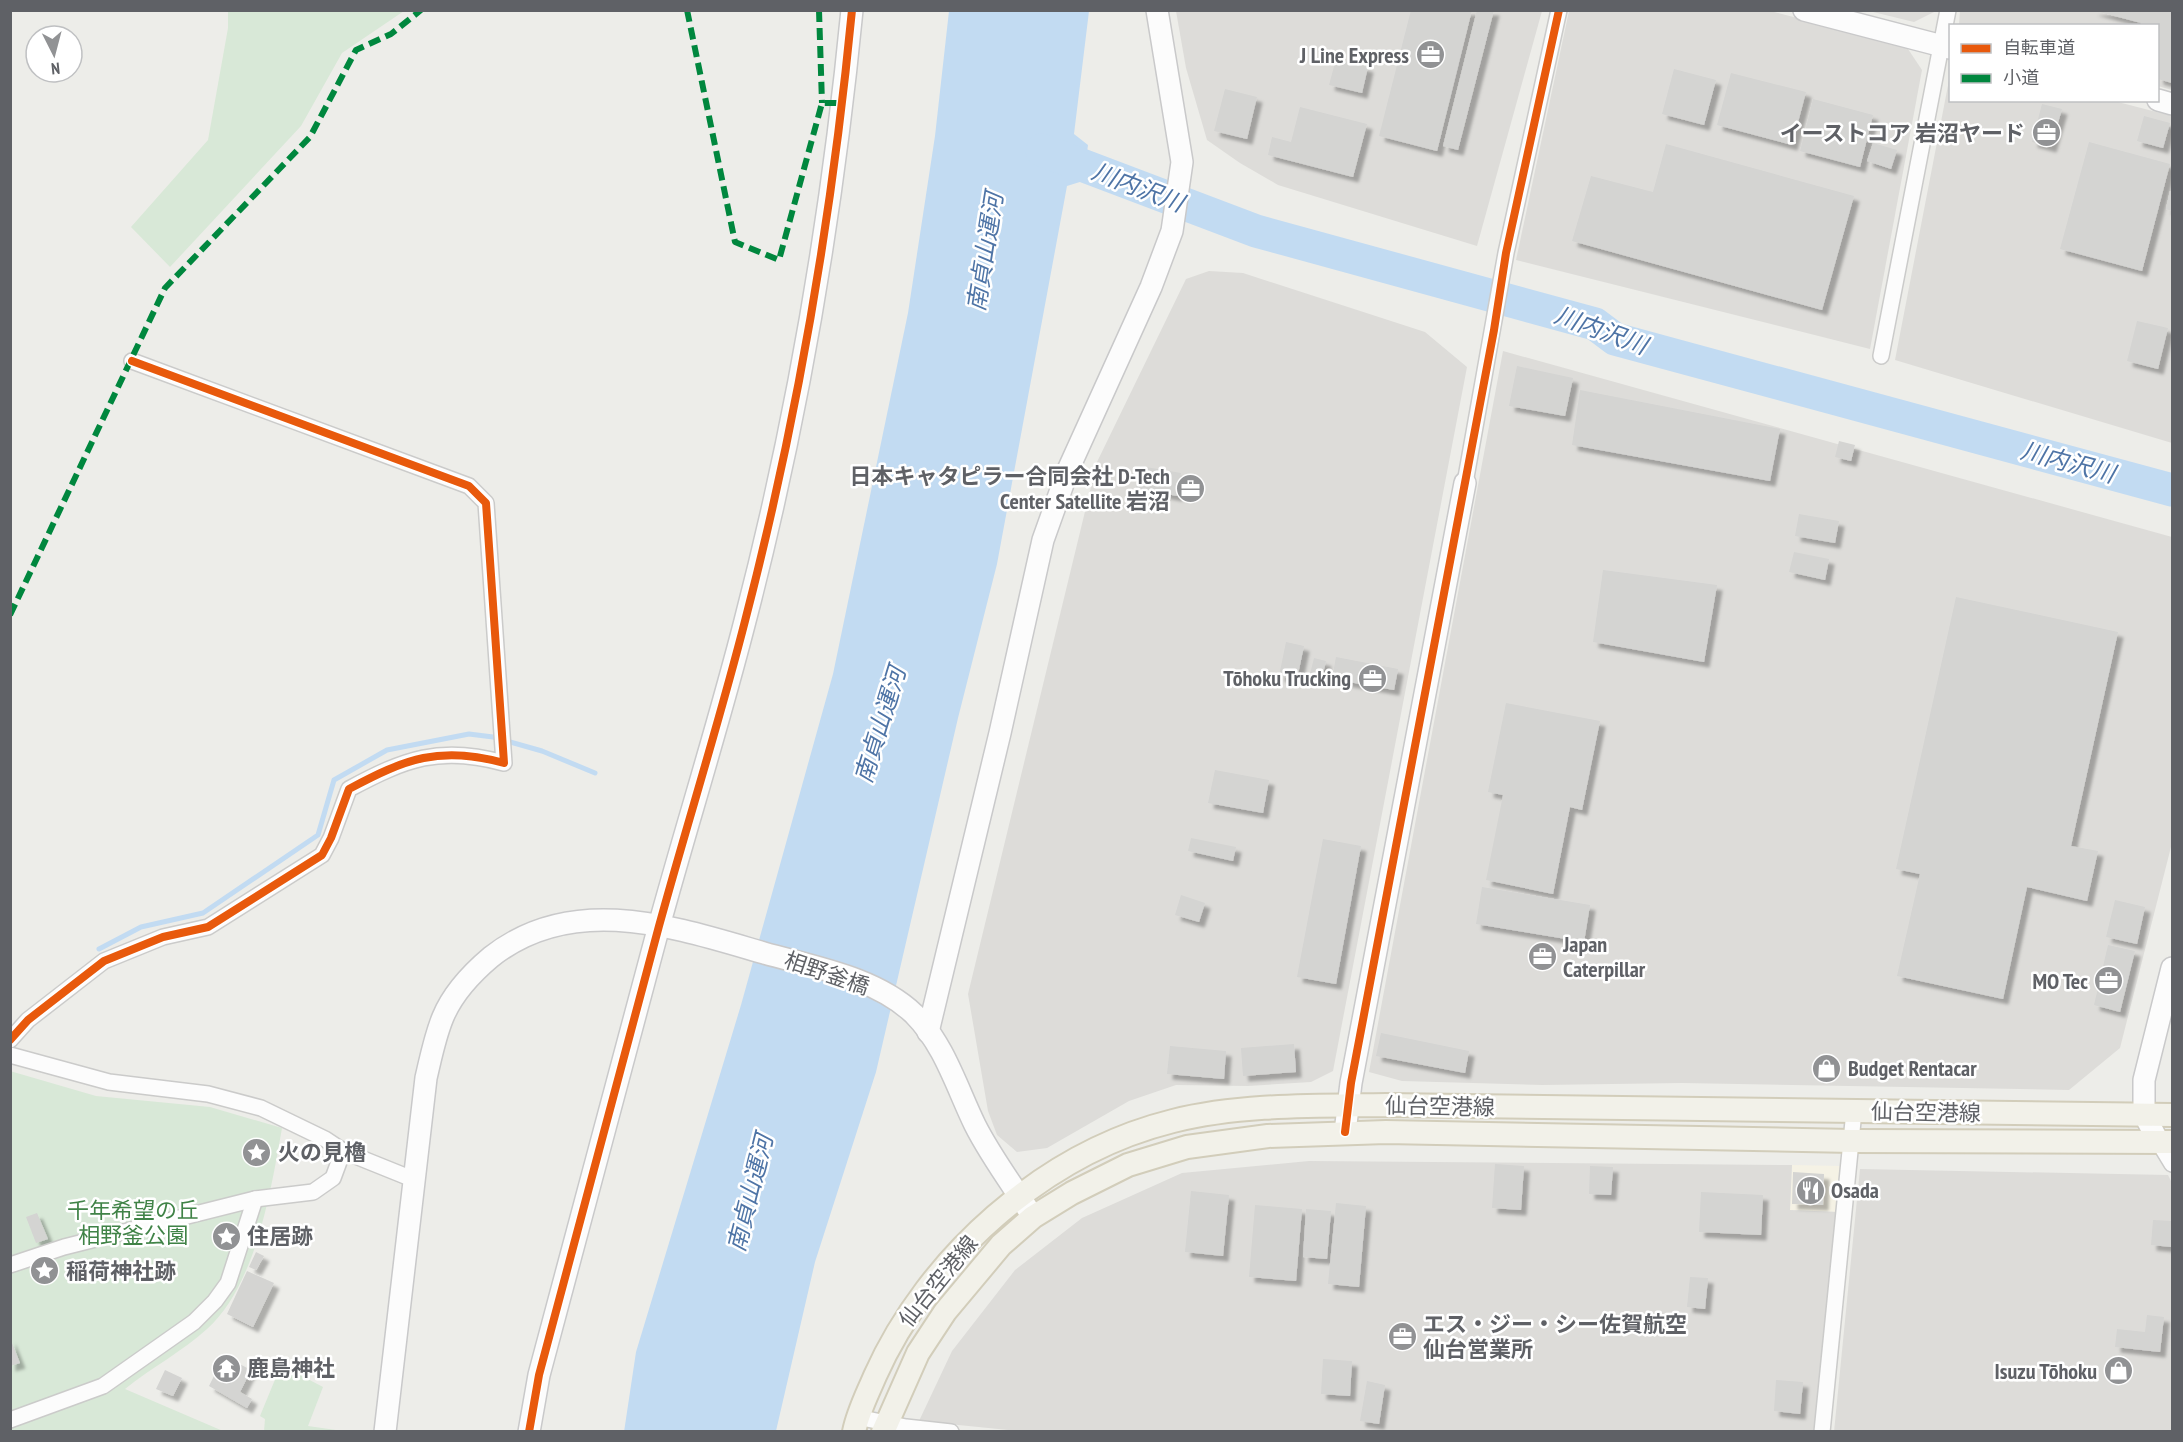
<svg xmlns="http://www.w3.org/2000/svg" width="2183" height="1442" viewBox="0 0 2183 1442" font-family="'PT Sans Narrow','Noto Sans JP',sans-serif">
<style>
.commercial{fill:#f5f2e5}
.industrial{fill:#dddcd9}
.green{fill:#d8e8d7}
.water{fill:#c2dbf2}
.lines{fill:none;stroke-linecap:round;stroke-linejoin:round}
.stream{stroke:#c2dbf2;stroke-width:5}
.river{stroke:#c2dbf2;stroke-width:33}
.building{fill:#d4d4d2;filter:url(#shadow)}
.street-casing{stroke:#cbcbca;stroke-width:18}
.secondary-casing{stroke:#c9c9ca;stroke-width:24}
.primary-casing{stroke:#d2cdba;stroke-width:26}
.street{stroke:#fcfcfc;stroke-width:15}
.secondary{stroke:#fcfcfc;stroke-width:21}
.primary{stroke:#f2f1e9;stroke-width:22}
.quiet{stroke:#00873e;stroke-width:6;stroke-dasharray:12 6;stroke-linecap:butt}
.cycleway-casing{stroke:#fff;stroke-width:11}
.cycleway{stroke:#e8590c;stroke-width:8}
.labels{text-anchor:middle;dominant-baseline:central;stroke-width:5;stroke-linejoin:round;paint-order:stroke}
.poi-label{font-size:22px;font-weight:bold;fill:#5f6166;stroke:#fff;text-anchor:start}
.street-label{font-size:22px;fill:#5f6166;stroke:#fff}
.park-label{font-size:22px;fill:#408347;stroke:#fff}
.water-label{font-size:24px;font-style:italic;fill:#4e74a6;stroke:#fff}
</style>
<defs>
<filter id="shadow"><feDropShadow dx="5.5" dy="5.5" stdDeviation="1.5" flood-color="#0004"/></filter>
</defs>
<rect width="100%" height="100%" fill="#edede9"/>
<!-- commercial -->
<polygon class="commercial" points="1792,1165 1841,1166 1838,1212 1790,1210"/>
<!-- industrial -->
<g class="industrial">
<polygon points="1960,10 2172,11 2172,90 2158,86 2158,26 1959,26"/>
<polygon points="1176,11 1542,11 1477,246 1278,185 1240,163 1207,140 1186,68"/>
<polygon points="1569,11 1770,11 1906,46 1922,70 1870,349 1516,260"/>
<polygon points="1869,11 1936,11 1914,22"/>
<polygon points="1950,75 1950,100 2114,101 2172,116 2172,443 1895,360"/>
<polygon points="1209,271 1243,273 1425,332 1467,367 1333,1071 1311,1082 1248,1086 1176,1085 1129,1101 1047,1148 1017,1152 997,1135 988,1111 968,994 1097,462 1186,279"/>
<polygon points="1503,351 2172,537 2172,843 2120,1048 2069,1090 1682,1083 1542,1085 1402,1081 1369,1072"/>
<polygon points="1309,1161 1792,1165 1790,1210 1838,1212 1814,1431 1027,1432 919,1421 952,1351 1015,1270 1082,1218 1182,1173"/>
<polygon points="1860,1169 2168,1175 2172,1183 2172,1431 1834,1432"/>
</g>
<!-- green -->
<g class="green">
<polygon points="228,11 404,11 342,53 301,126 170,267 131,227 208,140 228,28"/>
<path d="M10,1071L96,1096L210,1107L282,1128C271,1190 256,1285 207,1329C183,1351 151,1368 125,1389L223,1431H11Z"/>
<polygon points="281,1365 323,1387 308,1426 343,1431 264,1431 265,1419 260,1416"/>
</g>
<!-- water -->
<polygon class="water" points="949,11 1089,11 1074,134 1088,145 1083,181 1067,186 997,564 958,718 876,1072 815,1262 776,1431 624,1432 636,1352 741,1005 833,674 908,313 935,136"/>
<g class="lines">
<!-- stream -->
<polyline class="stream" points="99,949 141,927 203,913 318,835 334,780 387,750 469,734 493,737 542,751 595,773"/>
<!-- river -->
<polyline class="river" points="1042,150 1256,231 1595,324 1615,339 2172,490"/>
</g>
<!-- building -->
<g class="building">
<polygon points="1411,10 1472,10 1437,151 1379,136"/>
<polygon points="1477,10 1494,10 1458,150 1443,146"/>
<polygon points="2092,10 2172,10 2172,83 2158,79 2158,26 2140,26 2141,23"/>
<polygon points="1336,59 1368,67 1362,93 1329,85"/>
<polygon points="1674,69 1716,80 1704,125 1662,114"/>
<polygon points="1731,73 1806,92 1792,145 1717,125"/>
<polygon points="1225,89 1257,97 1247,139 1214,131"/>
<polygon points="1813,99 1873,115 1860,167 1800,151"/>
<polygon points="2042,104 2062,109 2051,147 2032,142"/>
<polygon points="1300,107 1367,124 1353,177 1268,155 1272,137 1291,142"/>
<polygon points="2144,116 2170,123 2163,148 2137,141"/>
<polygon points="2089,142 2170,164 2142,271 2060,249"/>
<polygon points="1873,143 1897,150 1891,169 1867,161"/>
<polygon points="1666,144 1854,196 1822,310 1572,241 1591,176 1653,192"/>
<polygon points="2170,191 2172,191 2172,211 2166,209"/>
<polygon points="2137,321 2168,328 2158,369 2127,361"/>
<polygon points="1517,366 1573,378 1565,416 1509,406"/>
<polygon points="1580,390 1780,429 1770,481 1572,445"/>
<polygon points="1839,441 1855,445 1851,461 1835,457"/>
<polygon points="1140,466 1181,473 1177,496 1136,488"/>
<polygon points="1799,514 1839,521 1835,543 1795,536"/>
<polygon points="1794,552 1829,559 1825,580 1789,572"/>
<polygon points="1603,570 1717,585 1704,662 1593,642"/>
<polygon points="1956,597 2118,632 2071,846 2098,851 2087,901 2027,887 2003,999 1897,976 1920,874 1896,869"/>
<polygon points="1286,642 1304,646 1297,679 1279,676"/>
<polygon points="1336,657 1398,669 1394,690 1332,679"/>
<polygon points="1314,658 1326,661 1322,678 1310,674"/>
<polygon points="1506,703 1600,721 1582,810 1570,807 1553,894 1486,880 1503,795 1488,792"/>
<polygon points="1215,770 1269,780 1263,813 1208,803"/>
<polygon points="1191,838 1236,847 1233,861 1188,851"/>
<polygon points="1323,839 1361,846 1336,984 1297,977"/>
<polygon points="1482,887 1590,905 1584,942 1476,924"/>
<polygon points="1181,895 1205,903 1199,922 1175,915"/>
<polygon points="2115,900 2145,907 2137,944 2106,937"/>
<polygon points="2108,945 2135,951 2120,1012 2094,1005"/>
<polygon points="1381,1033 1469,1051 1465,1073 1376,1056"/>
<polygon points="1294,1044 1296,1072 1243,1076 1241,1048"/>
<polygon points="1170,1046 1226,1051 1224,1079 1167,1074"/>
<polygon points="1495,1164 1524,1166 1521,1210 1492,1208"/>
<polygon points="1590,1166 1613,1167 1611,1195 1589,1194"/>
<polygon points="1793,1172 1824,1174 1823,1205 1792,1204"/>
<polygon points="1191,1191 1229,1195 1223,1256 1185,1252"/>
<polygon points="1701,1192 1763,1195 1761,1235 1699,1232"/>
<polygon points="1336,1203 1366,1206 1359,1287 1328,1284"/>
<polygon points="1255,1205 1302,1209 1296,1281 1249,1277"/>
<polygon points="1306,1209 1331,1211 1327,1259 1303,1257"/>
<polygon points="37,1213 48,1239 36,1243 26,1217"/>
<polygon points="2153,1220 2172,1221 2172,1247 2151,1245"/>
<polygon points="256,1252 264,1256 256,1270 249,1267"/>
<polygon points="247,1271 274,1283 253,1327 227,1314"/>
<polygon points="1690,1277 1708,1278 1705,1309 1687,1307"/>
<polygon points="2147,1315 2164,1317 2160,1352 2115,1347 2117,1329 2145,1332"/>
<polygon points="10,1338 20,1363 10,1366"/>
<polygon points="224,1356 251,1370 240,1392 252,1399 247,1408 209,1386"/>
<polygon points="1323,1359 1352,1361 1350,1396 1321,1394"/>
<polygon points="165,1370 182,1378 173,1396 156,1389"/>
<polygon points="1776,1380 1803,1382 1800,1414 1774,1411"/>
<polygon points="1367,1381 1385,1385 1379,1424 1360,1421"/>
</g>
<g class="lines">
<defs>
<g id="street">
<polyline points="1881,356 1948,10"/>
<polyline points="1465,483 1506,253 1559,10"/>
<path d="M10,1040L28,1020L104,961L163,937L208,927L322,855L331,838L349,789C405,759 440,745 504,763L486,503L469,486L132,361"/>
<polyline points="10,1055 109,1082 208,1094 261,1108 325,1139 343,1151 415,1180"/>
<polyline points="2158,1141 2172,1164"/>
<polyline points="10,1265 64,1247 255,1199 313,1192 333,1178 343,1151"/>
<polyline points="857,1417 906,1427 951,1432"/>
<polyline points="10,1420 103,1386 194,1322 215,1301 228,1283 255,1199"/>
<polyline points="1822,1432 1854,1111"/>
</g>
<g id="secondary">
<polyline points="1804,10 1950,48"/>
<polyline points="2158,100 2172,104"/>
<polyline points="928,1032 1000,733 1043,540 1068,470 1151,287 1172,231 1182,162 1157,10"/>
<polyline points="1345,1132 1351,1083 1465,483"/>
<polyline points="2158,1141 2144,1114 2144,1080 2172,968"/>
<path d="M385,1432L426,1078C431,1057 435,1036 443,1017C453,993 472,973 491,957C573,892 674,927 764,953C813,967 875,977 914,1014C944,1044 957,1088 975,1125C991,1157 1014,1187 1033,1217"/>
<path d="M529,1432L539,1375C580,1226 618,1075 659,926C687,824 719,723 745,621C797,421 832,216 852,10"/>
</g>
<g id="primary">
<path d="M854,1432C858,1412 867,1395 875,1376C928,1257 1044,1153 1173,1121C1241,1104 1316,1106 1386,1105L2172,1115"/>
<polyline points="883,1432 918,1353 945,1312 1001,1245 1033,1217 1072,1193 1128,1165 1187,1147 1268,1136 1386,1132 1852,1141 2172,1142"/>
</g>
</defs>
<!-- street casing -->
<use href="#street" class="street-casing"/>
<!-- secondary casing -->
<use href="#secondary" class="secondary-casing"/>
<!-- primary casing -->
<use href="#primary" class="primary-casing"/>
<!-- street -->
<use href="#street" class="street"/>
<!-- secondary -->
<use href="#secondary" class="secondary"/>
<!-- primary -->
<use href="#primary" class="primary"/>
<!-- quiet -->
<g class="quiet">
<polyline points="687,10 735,242 779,260 822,103 843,103"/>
<polyline points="819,10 822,103"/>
<polyline points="10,615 165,288 310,137 356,50 391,34 421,10"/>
</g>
<defs>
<g id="cycleway">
<path d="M10,1040L28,1020L104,961L163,937L208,927L322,855L331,838L349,789C405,759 440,745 504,763L486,503L469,486L132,361"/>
<polyline points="1345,1132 1351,1083 1494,330 1506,253 1559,10"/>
<path d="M529,1432L539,1375C580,1226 618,1075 659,926C687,824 719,723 745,621C797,421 832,216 852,10"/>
</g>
</defs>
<!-- cycleway casing -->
<use href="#cycleway" class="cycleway-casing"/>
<!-- cycleway -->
<use href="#cycleway" class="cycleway"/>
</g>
<!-- icons -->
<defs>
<symbol id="office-disc" viewBox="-11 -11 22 22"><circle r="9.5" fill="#919294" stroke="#fff"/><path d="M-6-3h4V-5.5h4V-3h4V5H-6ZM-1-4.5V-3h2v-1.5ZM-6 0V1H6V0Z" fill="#fff"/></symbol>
<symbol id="shop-disc" viewBox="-11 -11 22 22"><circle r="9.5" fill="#919294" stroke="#fff"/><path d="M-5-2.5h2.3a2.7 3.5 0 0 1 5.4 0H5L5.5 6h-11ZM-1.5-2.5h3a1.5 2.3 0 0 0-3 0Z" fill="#fff"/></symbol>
<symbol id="sight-disc" viewBox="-11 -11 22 22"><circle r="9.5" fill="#919294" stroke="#fff"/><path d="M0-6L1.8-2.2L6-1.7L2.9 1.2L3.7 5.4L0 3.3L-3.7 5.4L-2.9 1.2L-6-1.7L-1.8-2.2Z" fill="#fff"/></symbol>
<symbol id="restaurant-disc" viewBox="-11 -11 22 22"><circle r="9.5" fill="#919294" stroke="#fff"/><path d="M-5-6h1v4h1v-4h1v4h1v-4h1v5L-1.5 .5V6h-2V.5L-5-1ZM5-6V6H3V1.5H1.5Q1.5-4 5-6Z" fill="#fff"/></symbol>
<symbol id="temple-disc" viewBox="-11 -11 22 22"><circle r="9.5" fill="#919294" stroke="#fff"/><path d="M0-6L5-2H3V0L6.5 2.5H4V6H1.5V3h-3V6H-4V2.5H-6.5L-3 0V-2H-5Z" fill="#fff"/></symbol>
</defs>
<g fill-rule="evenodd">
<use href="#office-disc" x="1414" y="38" width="33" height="33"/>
<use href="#office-disc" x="2030" y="116" width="33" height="33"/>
<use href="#office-disc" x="1174" y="472" width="33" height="33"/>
<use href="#office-disc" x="1356" y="662" width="33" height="33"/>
<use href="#office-disc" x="1526" y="940" width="33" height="33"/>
<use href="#office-disc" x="2092" y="964" width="33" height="33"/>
<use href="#shop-disc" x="1810" y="1052" width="33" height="33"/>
<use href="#sight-disc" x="240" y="1136" width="33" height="33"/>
<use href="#restaurant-disc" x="1794" y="1174" width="33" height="33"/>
<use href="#sight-disc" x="210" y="1220" width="33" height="33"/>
<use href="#sight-disc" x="28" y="1254" width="33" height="33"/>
<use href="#office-disc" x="1386" y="1320" width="33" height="33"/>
<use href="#temple-disc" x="210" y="1352" width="33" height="33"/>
<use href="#shop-disc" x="2102" y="1354" width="33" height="33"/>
</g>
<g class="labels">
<!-- poi labels -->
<g class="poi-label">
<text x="1409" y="55" text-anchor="end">J Line Express</text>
<text x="2025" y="133" text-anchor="end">イーストコア 岩沼ヤード</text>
<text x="1170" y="476" text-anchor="end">日本キャタピラー合同会社 D-Tech<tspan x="1170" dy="25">Center Satellite 岩沼</tspan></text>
<text x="1351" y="678" text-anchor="end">Tōhoku Trucking</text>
<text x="1563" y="944">Japan<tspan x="1563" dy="25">Caterpillar</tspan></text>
<text x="2088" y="981" text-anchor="end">MO Tec</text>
<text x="1848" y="1068">Budget Rentacar</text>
<text x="278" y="1152">火の見櫓</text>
<text x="1831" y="1190">Osada</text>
<text x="247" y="1236">住居跡</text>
<text x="66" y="1271">稲荷神社跡</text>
<text x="1423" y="1324">エス・ジー・シー佐賀航空<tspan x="1423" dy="25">仙台営業所</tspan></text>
<text x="247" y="1368">鹿島神社</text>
<text x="2097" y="1371" text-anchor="end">Isuzu Tōhoku</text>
</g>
<!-- street labels -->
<g class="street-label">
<text transform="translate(827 973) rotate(19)">相野釜橋</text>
<text transform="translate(1440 1106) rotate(1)">仙台空港線</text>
<text transform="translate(1926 1112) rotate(1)">仙台空港線</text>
<text transform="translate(938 1281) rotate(-51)">仙台空港線</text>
</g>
<!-- park labels -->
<g class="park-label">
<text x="133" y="1210">千年希望の丘<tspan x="133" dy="25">相野釜公園</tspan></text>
</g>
<!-- water labels -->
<g class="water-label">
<text transform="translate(1138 187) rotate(21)">川内沢川</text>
<text transform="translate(985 252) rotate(-81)">南貞山運河</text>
<text transform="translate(1601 330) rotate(20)">川内沢川</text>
<text transform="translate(2068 462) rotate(15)">川内沢川</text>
<text transform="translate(880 725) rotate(-73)">南貞山運河</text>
<text transform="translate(750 1193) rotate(-76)">南貞山運河</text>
</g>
</g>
<!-- border -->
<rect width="2183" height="1442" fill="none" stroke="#5f6166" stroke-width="24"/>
<!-- legend -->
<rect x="1949" y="24" width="210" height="78" fill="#ffffff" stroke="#bfc0c2" stroke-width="1.5"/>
<rect x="1961" y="44" width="30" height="9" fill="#e8590c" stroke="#bfc0c2" stroke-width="1.5"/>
<text x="2003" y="54" font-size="18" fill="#5f6166">自転車道</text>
<rect x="1961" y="74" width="30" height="9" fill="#00873e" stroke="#bfc0c2" stroke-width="1.5"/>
<text x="2003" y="84" font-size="18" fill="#5f6166">小道</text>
<!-- north arrow -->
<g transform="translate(54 54) rotate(174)"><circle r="28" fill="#ffffff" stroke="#bfc0c2" stroke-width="1.5"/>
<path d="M0-4.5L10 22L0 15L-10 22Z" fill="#919294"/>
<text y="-9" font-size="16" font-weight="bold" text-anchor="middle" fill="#5f6166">N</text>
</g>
</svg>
